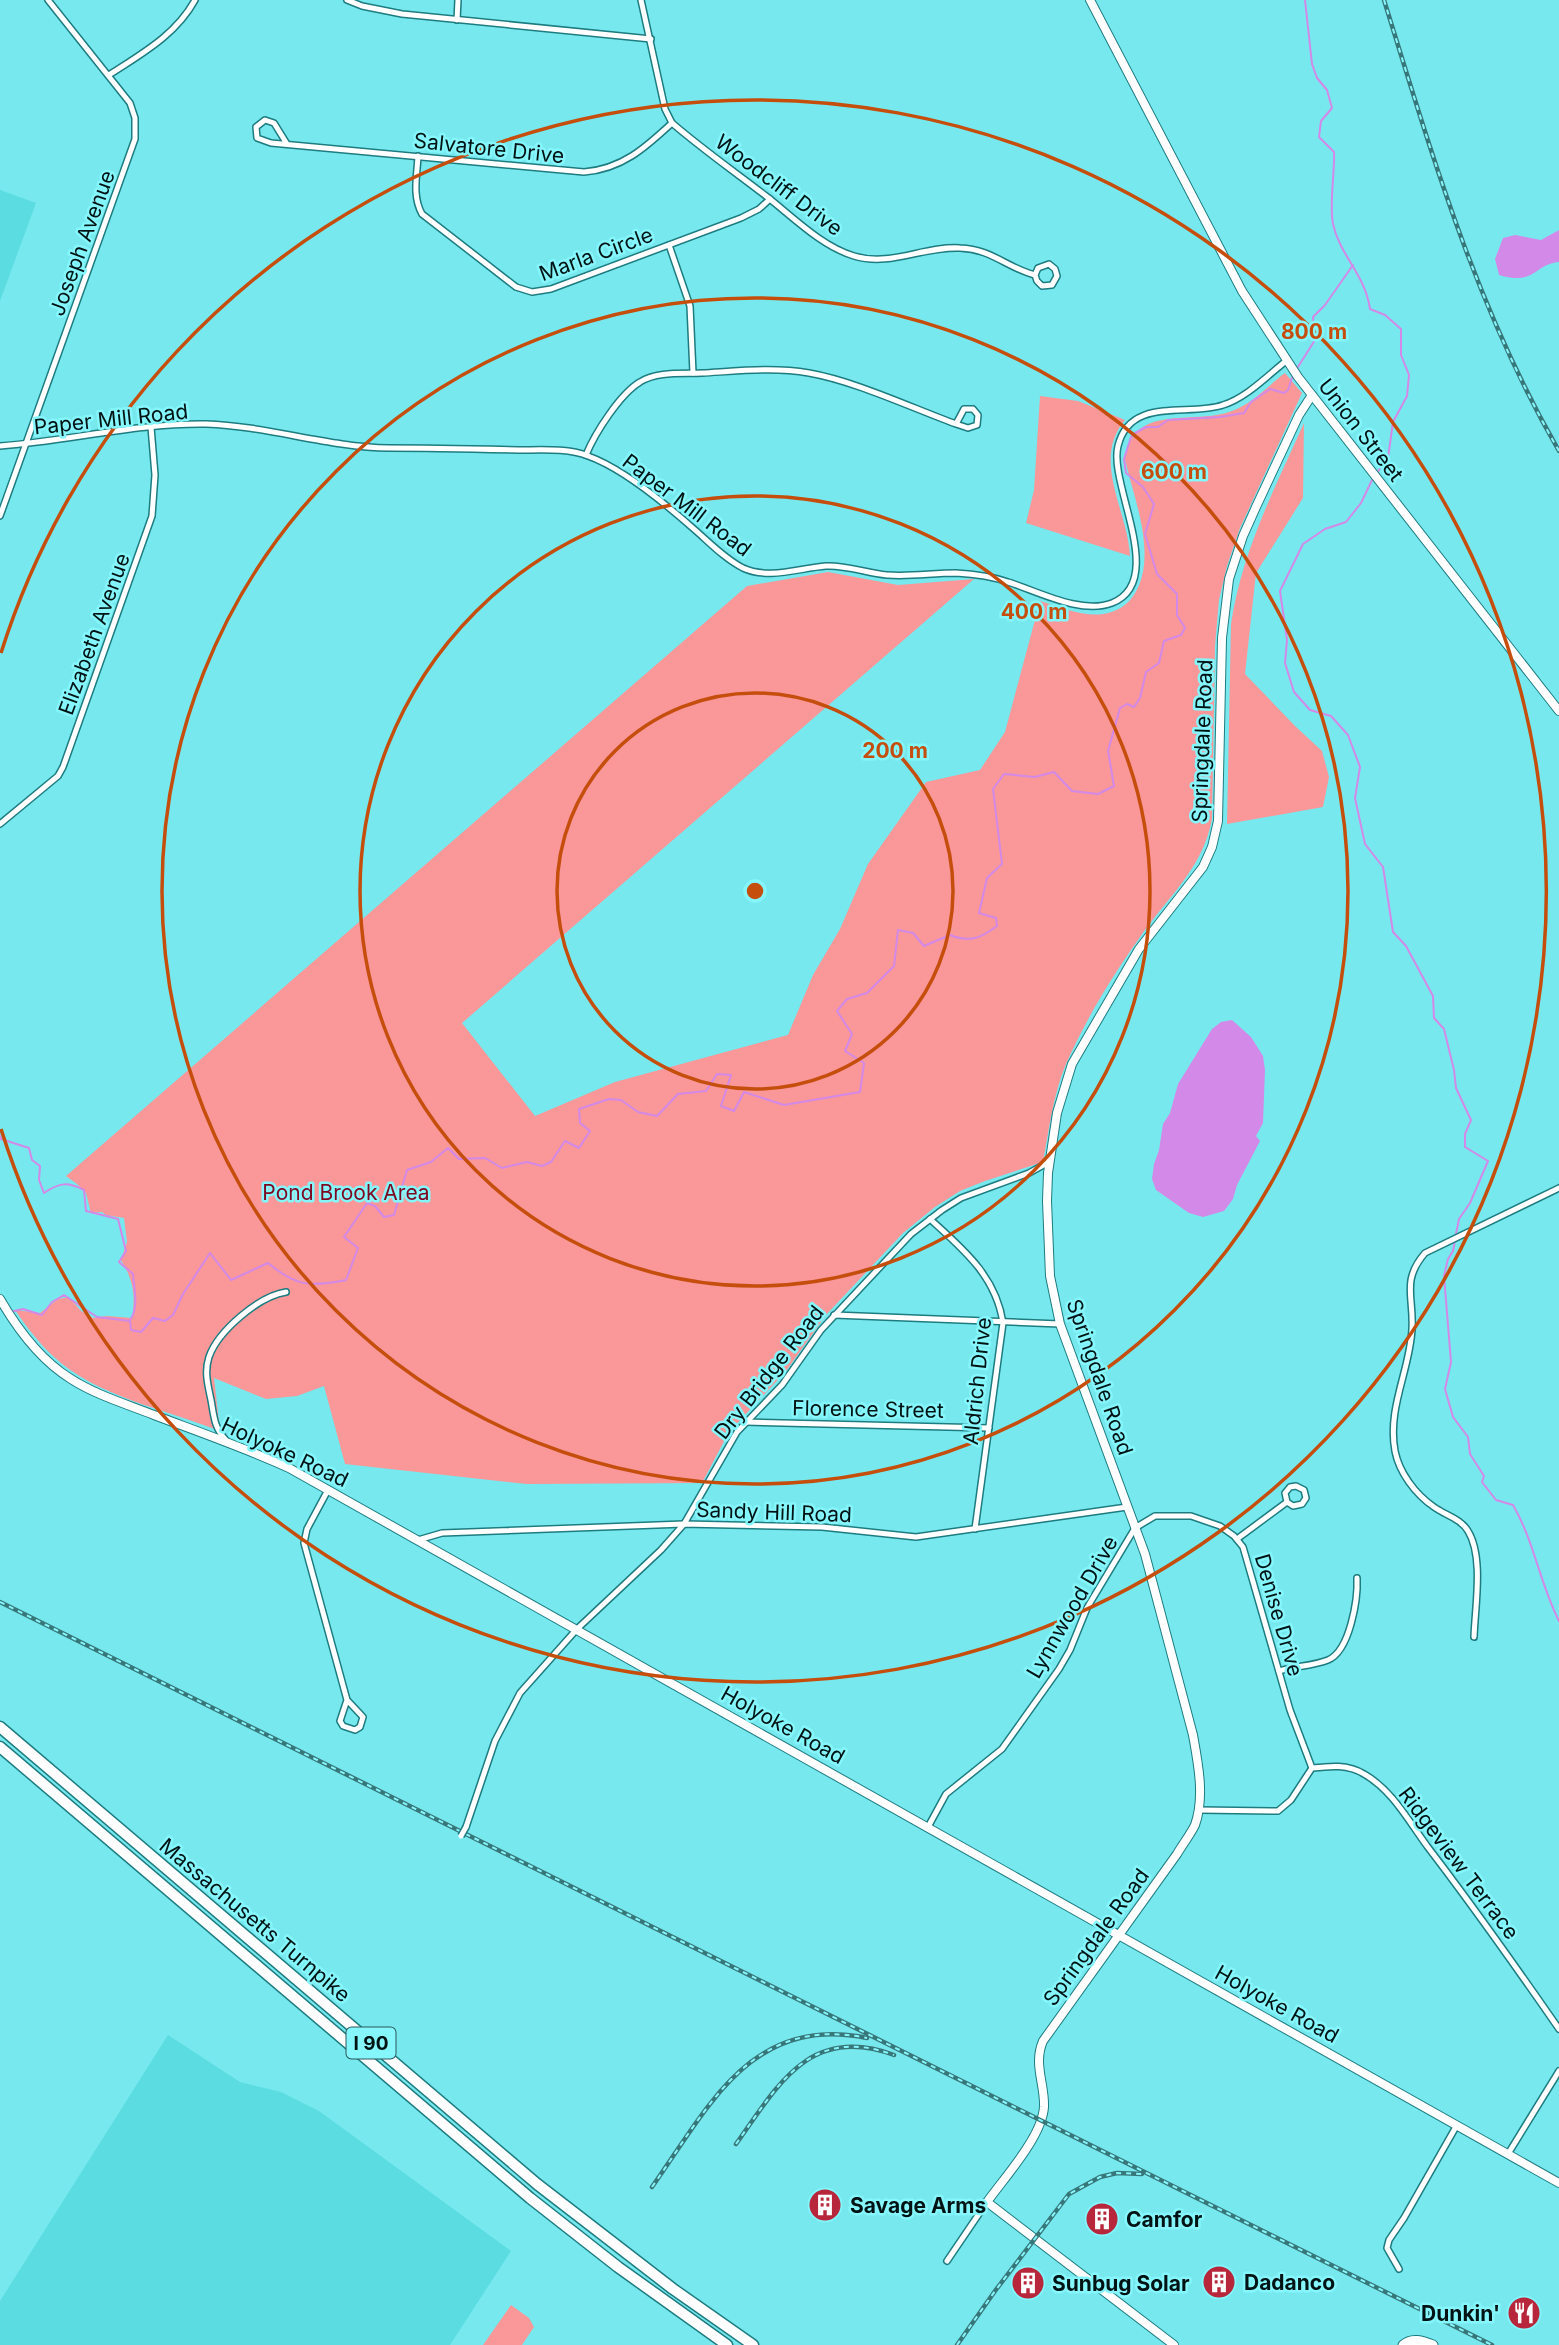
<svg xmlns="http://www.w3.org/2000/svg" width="1559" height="2345" viewBox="0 0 1559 2345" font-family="Inter,sans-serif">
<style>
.built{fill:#5adce1}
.green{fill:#f99799}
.water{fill:#d389e7}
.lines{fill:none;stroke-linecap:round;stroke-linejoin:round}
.stream{stroke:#d389e7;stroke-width:2}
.street-casing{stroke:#1d7c80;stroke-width:8}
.secondary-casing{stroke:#1d7c80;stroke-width:10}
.primary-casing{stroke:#1d7c80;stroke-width:11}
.highway-casing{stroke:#1d7c80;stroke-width:13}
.street{stroke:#fff;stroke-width:5}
.secondary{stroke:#fff;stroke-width:8}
.primary{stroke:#fff;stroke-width:9}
.highway{stroke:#fff;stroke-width:10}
.rail-casing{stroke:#377679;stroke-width:4.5}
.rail{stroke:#85f7fc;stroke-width:2;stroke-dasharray:5;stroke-linecap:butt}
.street-bridge-casing{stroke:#1d7c80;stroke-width:8;stroke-linecap:butt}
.street-bridge{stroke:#fff;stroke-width:5}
.ring{fill:none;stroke:#c54e0d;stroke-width:3.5}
.labels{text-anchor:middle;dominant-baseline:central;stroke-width:5;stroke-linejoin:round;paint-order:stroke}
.shield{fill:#85f7fc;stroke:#28575a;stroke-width:2}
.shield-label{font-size:19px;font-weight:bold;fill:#001314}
.street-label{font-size:21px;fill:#001314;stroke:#85f7fc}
.park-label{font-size:21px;fill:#7d0720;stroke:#85f7fc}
.poi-label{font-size:21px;font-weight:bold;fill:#001314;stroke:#85f7fc;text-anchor:start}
.centre{fill:#c54e0d;stroke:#85f7fc;stroke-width:3.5}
.ring-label{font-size:21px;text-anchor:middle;font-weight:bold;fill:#c54e0d;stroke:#85f7fc;stroke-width:5;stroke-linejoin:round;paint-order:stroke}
</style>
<rect width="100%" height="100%" fill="#77e9ee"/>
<!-- built -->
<g class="built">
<polygon points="0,190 36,203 0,301"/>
<polygon points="168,2035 240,2082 281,2092 319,2111 511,2251 450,2345 0,2345 0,2301"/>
</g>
<!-- green -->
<g class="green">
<path d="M1285,373L1302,393L1240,528L1227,566L1219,600L1215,646L1212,819C1202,871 1166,898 1138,940C1111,978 1085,1021 1066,1064C1053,1095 1049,1130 1043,1162L985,1181L960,1191L935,1207L903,1233L826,1315L786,1371L729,1432L702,1483L527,1484L345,1464L324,1386L297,1396L266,1399L214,1378L220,1431C167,1410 95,1396 53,1356C38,1342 26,1326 15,1310L40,1313L58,1299L69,1297L81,1311L93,1318L107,1316L132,1318C136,1294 133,1280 121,1260L127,1242L124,1218L106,1215L102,1212L91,1213L86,1193L77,1184L66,1176L747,586L828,572L898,585L974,579L462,1023L535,1116L615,1082L788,1035L813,975L840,929L868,864L926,782L980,770L1005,732L1040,601C1058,607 1085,617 1103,614C1138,609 1147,574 1144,543C1142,516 1131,486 1125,459C1133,402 1192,426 1232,411C1252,404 1269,385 1285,373Z"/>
<path d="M1040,396L1078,401L1125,420C1091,460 1128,511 1130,556L1026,523L1034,490Z"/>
<path d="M1304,423L1303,498L1256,573L1245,674L1295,726L1322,751L1329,777L1323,807L1227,824L1231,624C1242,551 1274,490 1304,423Z"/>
<polygon points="511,2305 529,2318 534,2327 522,2345 483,2345"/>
</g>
<!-- water -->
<g class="water">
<path d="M1559,230V262C1534,264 1536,286 1499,275L1495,259L1503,238L1515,235L1541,240Z"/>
<polygon points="1232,1020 1251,1037 1263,1056 1265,1070 1263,1123 1256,1136 1260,1141 1237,1185 1233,1199 1224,1211 1203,1217 1189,1213 1156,1190 1152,1179 1154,1164 1159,1150 1163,1124 1170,1113 1178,1084 1212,1029 1221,1022"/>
</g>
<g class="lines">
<!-- stream -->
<g class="stream">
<path d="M1305,0L1312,64L1317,78L1327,90L1332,108L1321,121L1319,137L1334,152C1335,172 1329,205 1333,224C1340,256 1365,274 1370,309L1385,315L1401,329V355L1409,375L1407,396L1393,422L1388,458L1376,474"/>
<polyline points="1296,370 1315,340 1313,317 1325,305 1353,265"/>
<polyline points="1373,478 1361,503 1346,522 1325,529 1303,544 1280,591 1287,640 1285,663 1294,692 1310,710 1331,716 1348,735 1360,767 1355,798 1365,844 1383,867 1393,932 1406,946 1433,996 1434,1018 1444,1029 1454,1070 1456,1088 1471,1120 1465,1134 1465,1147 1488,1161 1470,1203 1459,1219 1456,1234"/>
<path d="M0,1136L1,1139L29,1148L32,1160L40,1166L39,1180L44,1193C60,1182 68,1182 84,1190L86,1211L118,1219L126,1251L119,1262L133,1274C134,1289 139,1308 130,1320"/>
<path d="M1455,1240L1453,1251L1448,1259L1444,1276L1451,1362L1445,1389L1453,1417L1468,1437L1470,1454L1484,1476L1482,1482L1496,1500L1513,1505C1534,1541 1540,1584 1559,1621"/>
<path d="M10,1312L23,1309L42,1315L52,1302L64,1295L97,1317L130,1321L131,1330L141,1332L153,1318L165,1321L173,1315L183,1294L210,1253L231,1280L268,1263C297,1287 310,1287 346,1280L358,1248L344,1237L367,1203L375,1206L384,1217L394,1215L407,1170L431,1162L448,1148L459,1159L485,1158L502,1168L527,1162L542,1166L551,1162L565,1141L579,1148L590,1131L580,1123L579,1109L609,1099L621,1100L638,1112L657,1116L678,1094L706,1091L717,1074L731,1075L721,1106L734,1111L744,1092L784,1105L860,1092L864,1063L845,1051L852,1034L837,1011L847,999L867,993L894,966L898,930L913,933L924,946L950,935C970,943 981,938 997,926L996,918L979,913L987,878L1002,864L993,789L1004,774L1035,777L1054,772L1072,791L1098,794L1114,786L1108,751L1120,708L1127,704L1134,707L1140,698L1146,672L1159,663L1164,641L1181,635L1185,628L1177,615V594L1157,574L1145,534L1154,504L1143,487L1126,473L1124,459L1131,437L1135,433L1146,427H1158L1168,420L1220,417L1244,413L1251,402L1270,389L1284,393L1288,390L1293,375"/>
</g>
<defs>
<g id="street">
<polyline points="347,0 362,6 402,14 651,39"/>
<path d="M641,0L665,109L672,123C702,149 735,172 766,196C793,217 821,246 854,256C891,267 923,246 960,248C992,249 1007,268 1035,275L1037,281L1042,286L1052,285L1057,276L1055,269L1049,264L1038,268L1035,275"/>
<polyline points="457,20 458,0"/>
<path d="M109,75C141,54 176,35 195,0"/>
<path d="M287,144L274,123L265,120L256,127L257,138L271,143L584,172C622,169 645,148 672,123"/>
<path d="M418,156C417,176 412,196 422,214L516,287L532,292L551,289L741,218L759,209L770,199"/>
<polyline points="669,245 690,306 693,373"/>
<path d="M0,446C69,441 137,423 206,424C268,426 327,447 389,448C432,448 476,449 519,450C541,450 568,448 588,456C622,468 668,506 695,530C710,543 725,559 743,568C769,580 799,568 826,566C847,565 866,573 887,575C910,577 932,573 956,573C974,574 991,576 1008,582C1037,591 1081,615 1112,603C1168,581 1108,484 1118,446C1130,396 1188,417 1223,405C1246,398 1267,376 1286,361"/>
<path d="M586,455C595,433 620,394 640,382C657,371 683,374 702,373C738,371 774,367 809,373C855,381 912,408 956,424L968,428L977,425L978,415L973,409H964L956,424"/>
<polyline points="0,516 135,139 135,118 130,103 48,0"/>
<polyline points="0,824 58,776 63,767 152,516 155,475 151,427"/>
<path d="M930,1219C963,1249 996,1276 1003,1323L975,1529"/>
<polyline points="834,1315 1060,1324"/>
<polyline points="746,1422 989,1428"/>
<path d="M226,1440C214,1428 214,1416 211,1400C208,1385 204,1372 209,1357C218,1331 259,1296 286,1292"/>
<polyline points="328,1490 307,1529 304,1543 347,1700 363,1717 360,1727 355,1730 343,1726 340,1721 347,1700"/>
<polyline points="1237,1539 1287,1502 1293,1506 1302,1504 1306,1498 1304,1490 1296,1486 1290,1487 1285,1493 1287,1502"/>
<polyline points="418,1540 442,1533 684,1524 822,1527 916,1537 1127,1507"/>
<path d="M1474,1637C1475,1607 1484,1557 1468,1531C1461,1519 1445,1515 1434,1507C1415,1494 1399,1472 1395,1451C1387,1408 1410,1370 1412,1329C1414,1297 1401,1281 1425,1253L1559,1188"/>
<path d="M1279,1671C1295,1666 1313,1666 1328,1660C1350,1651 1358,1599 1357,1578"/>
<path d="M1199,1810L1278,1811L1291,1800L1312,1768C1330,1766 1348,1764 1364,1774C1392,1790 1408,1820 1427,1846C1473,1906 1516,1967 1559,2029"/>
<polyline points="466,1827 495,1741 520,1693 577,1629 661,1550 684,1524 737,1432 782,1385 821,1330 911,1234 942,1210 961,1198 1029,1173 1049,1162"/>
<polyline points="928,1827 946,1794 1002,1749 1059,1669 1070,1650 1087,1608 1135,1528 1155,1516 1191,1516 1220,1526 1234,1536 1243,1547 1290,1710 1312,1768"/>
<polyline points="1508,2154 1559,2071"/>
<polyline points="947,2261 987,2202"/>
<polyline points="1399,2269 1387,2248 1389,2240 1404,2218 1457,2125"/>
</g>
<g id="secondary">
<polyline points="1090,0 1242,291 1298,377 1559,711"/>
<path d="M0,1299C18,1330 40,1360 71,1379C96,1395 126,1404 154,1415C199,1432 245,1448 289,1468L1559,2183"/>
<path d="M1174,2345L987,2202C1004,2178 1042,2137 1044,2107C1045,2084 1033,2064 1043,2041L1177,1854C1183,1844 1190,1835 1195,1825C1205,1797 1198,1763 1193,1735L1145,1554L1060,1324L1050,1276L1047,1201L1048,1173L1057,1113L1072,1064L1139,949L1203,867L1212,847L1218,821L1222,638L1229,579L1243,536L1256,507L1299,415L1312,395"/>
</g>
<path id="primary" d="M1403,2345C1412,2337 1423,2341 1433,2345"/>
<g id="highway">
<polyline points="0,1727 537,2184 673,2289 753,2345"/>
<polyline points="0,1747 530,2198 618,2267 727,2345"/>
</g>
</defs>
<!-- street casing -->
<use href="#street" class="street-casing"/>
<!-- secondary casing -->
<use href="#secondary" class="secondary-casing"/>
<!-- primary casing -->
<use href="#primary" class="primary-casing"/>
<!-- highway casing -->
<use href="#highway" class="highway-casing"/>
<!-- street -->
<use href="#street" class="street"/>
<!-- secondary -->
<use href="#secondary" class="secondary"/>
<!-- primary -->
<use href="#primary" class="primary"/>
<!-- highway -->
<use href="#highway" class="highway"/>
<defs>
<g id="rail">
<path d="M1384,0C1433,158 1476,307 1559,451"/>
<polyline points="0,1602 1492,2345"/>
<path d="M736,2144C778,2085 810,2024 894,2055"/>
<path d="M652,2187C708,2108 751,2014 867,2038"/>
<polyline points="957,2345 995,2291 1069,2194 1100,2177 1117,2173 1142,2174"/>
</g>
</defs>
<!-- rail casing -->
<use href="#rail" class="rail-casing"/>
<!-- rail -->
<use href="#rail" class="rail"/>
<defs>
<polyline id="street-bridge" points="461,1836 466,1827"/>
</defs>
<!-- street-bridge casing -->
<use href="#street-bridge" class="street-bridge-casing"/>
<!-- street-bridge -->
<use href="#street-bridge" class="street-bridge"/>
</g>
<!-- distance rings -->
<g class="ring">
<circle cx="755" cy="891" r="198"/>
<circle cx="755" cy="891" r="395"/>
<circle cx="755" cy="891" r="593"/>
<path d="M1 653A791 791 0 1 1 1 1129"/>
</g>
<!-- icons -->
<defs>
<symbol id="building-disc" viewBox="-11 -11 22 22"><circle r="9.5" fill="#b7263b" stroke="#85f7fc"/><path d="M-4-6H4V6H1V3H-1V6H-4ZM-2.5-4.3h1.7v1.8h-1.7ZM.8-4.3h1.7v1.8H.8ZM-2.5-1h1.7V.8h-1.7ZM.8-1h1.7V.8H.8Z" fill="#fff"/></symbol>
<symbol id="restaurant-disc" viewBox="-11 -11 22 22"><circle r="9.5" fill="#b7263b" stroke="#85f7fc"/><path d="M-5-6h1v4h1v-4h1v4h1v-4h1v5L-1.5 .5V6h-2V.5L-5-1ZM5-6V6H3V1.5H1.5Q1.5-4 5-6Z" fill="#fff"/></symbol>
</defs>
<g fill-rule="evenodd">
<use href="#building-disc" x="806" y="2186" width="38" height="38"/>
<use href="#building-disc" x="1083" y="2200" width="38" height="38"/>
<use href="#building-disc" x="1200" y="2263" width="38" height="38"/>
<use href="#building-disc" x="1009" y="2264" width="38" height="38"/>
<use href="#restaurant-disc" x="1505" y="2294" width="38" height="38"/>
</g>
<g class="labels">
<!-- shield labels -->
<rect class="shield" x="346.5" y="2027.5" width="49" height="31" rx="5"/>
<g class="shield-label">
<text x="371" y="2043">I 90</text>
</g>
<!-- street labels -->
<g class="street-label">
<text transform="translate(489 148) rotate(6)">Salvatore Drive</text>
<text transform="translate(779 185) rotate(37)">Woodcliff Drive</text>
<text transform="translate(82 243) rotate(-70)">Joseph Avenue</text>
<text transform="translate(596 254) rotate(-20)">Marla Circle</text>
<text transform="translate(111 419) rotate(-6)">Paper Mill Road</text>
<text transform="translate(1361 430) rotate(52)">Union Street</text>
<text transform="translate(687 505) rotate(37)">Paper Mill Road</text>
<text transform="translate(94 634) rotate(-70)">Elizabeth Avenue</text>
<text transform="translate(1202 741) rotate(-88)">Springdale Road</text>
<text transform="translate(769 1372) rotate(-52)">Dry Bridge Road</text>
<text transform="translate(1100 1377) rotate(71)">Springdale Road</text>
<text transform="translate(977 1381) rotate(-84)">Aldrich Drive</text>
<text transform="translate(868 1409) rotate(1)">Florence Street</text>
<text transform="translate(285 1452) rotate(25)">Holyoke Road</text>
<text transform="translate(774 1512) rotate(2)">Sandy Hill Road</text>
<text transform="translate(1072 1607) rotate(-60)">Lynnwood Drive</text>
<text transform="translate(1279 1615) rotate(74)">Denise Drive</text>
<text transform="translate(783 1725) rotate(29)">Holyoke Road</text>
<text transform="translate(1459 1863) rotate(53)">Ridgeview Terrace</text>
<text transform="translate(255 1920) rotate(40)">Massachusetts Turnpike</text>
<text transform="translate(1096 1937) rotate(-54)">Springdale Road</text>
<text transform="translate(1277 2004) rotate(29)">Holyoke Road</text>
</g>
<!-- park labels -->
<g class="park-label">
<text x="346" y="1192">Pond Brook Area</text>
</g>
<!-- poi labels -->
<g class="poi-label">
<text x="850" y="2205">Savage Arms</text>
<text x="1126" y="2219">Camfor</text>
<text x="1244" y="2282">Dadanco</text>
<text x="1052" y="2283">Sunbug Solar</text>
<text x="1500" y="2313" text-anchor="end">Dunkin'</text>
</g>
</g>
<circle cx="755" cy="891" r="10" class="centre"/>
<g class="ring-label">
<text x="1314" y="339">800 m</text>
<text x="1174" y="479">600 m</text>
<text x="1034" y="619">400 m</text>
<text x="895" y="758">200 m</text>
</g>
</svg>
